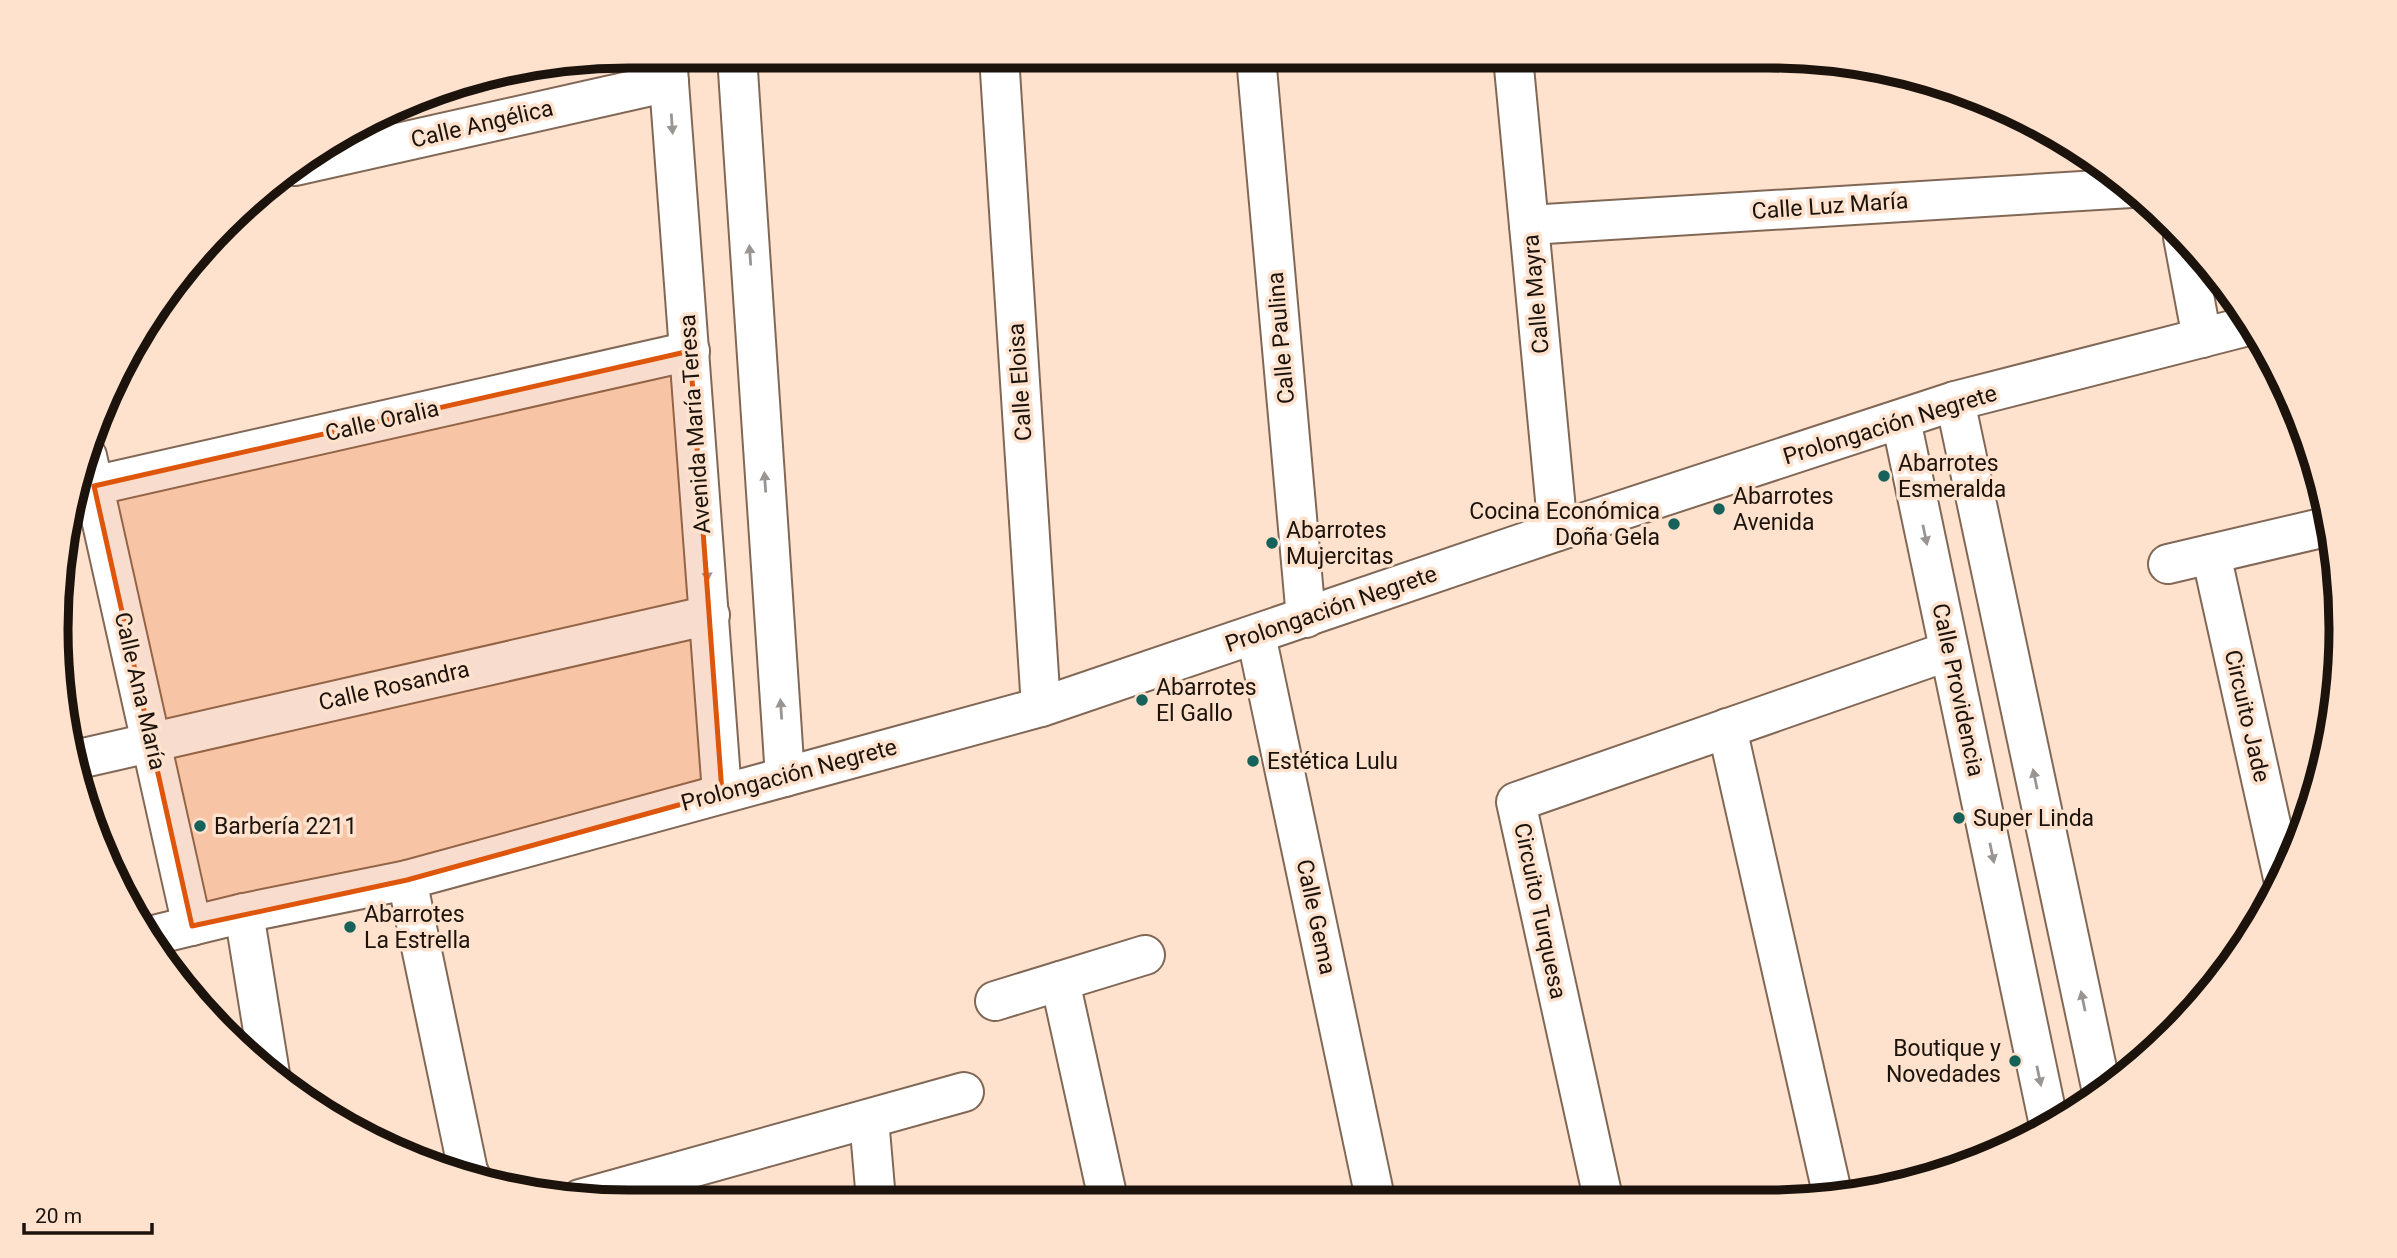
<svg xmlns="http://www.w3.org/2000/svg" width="2397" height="1258" viewBox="0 0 2397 1258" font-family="Roboto,sans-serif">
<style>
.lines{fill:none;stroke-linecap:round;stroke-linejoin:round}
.minor-casing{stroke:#816856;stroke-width:42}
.tertiary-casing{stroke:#816856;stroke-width:42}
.minor{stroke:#fff;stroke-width:38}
.tertiary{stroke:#fff;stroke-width:38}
.oneway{fill:#999592}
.marked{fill:#de560c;fill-opacity:0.2;stroke:#de560c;stroke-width:5;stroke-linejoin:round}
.poi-dot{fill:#16625a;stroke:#fee2cd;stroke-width:2.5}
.labels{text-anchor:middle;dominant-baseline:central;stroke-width:7;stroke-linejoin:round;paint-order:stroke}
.street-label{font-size:23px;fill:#1c130c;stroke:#fee2cd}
.poi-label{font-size:23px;fill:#1c130c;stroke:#fee2cd;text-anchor:start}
.rim{fill:none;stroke:#1c130c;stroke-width:9}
</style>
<rect width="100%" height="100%" fill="#fee2cd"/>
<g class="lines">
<defs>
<g id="minor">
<polyline points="999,56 1041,707"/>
<polyline points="1256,57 1306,618"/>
<polyline points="1513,57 1558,531"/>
<polyline points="295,166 669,82"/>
<polyline points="1529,225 2131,188"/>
<polyline points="2183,237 2202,338"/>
<polyline points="1955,401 2102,1092"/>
<polyline points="1901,420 2049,1125"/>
<polyline points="87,456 192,926"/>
<polyline points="75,490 690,351"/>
<polyline points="2211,554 2283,878"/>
<polyline points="2168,564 2330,526"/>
<polyline points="1256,635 1375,1198"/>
<polyline points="1727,728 1833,1197"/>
<polyline points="79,759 710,615"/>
<polyline points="407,880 468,1171 472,1179"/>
<polyline points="244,913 270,1074"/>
<polyline points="1060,981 1108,1199"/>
<polyline points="995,1001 1145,955"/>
<polyline points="869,1119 876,1200"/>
<polyline points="1603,1198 1516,802 1949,651"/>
<polyline points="580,1199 964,1092"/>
</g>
<g id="tertiary">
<polyline points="667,56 722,793"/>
<polyline points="737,56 785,777"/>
<polyline points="154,935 244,913 407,880 1041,707 1558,531 1955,401 2252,325"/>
</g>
</defs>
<!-- minor casing -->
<use href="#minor" class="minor-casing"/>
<!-- tertiary casing -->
<use href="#tertiary" class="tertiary-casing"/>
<!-- minor -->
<use href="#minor" class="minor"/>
<!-- tertiary -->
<use href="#tertiary" class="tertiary"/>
</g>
<!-- one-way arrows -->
<defs><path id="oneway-solid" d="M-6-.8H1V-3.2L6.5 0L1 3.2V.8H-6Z" transform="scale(1.75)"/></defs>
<g class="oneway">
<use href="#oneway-solid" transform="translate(672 124) rotate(86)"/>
<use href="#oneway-solid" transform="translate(750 255) rotate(-94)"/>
<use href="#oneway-solid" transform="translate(765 482) rotate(-94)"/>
<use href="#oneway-solid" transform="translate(1925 535) rotate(78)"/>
<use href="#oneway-solid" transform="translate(707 571) rotate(86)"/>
<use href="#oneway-solid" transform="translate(781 709) rotate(-94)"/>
<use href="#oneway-solid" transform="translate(2035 779) rotate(-102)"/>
<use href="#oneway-solid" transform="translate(1992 853) rotate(78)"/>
<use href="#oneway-solid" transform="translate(2083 1001) rotate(-102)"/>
<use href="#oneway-solid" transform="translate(2039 1076) rotate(78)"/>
</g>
<!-- marked area -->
<path class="marked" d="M690,351L722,793L407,880L192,926L94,486Z"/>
<!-- markers -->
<g class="poi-dot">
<circle cx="1884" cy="476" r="7"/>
<circle cx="1719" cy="509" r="7"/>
<circle cx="1674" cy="524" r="7"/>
<circle cx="1272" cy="543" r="7"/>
<circle cx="1142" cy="700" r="7"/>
<circle cx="1253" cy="761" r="7"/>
<circle cx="1959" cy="818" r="7"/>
<circle cx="200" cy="826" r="7"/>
<circle cx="350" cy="927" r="7"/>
<circle cx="2015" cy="1061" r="7"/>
</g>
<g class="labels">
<!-- street labels -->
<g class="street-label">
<text transform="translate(482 124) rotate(-13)">Calle Angélica</text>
<text transform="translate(1830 206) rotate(-4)">Calle Luz María</text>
<text transform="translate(1536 294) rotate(-95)">Calle Mayra</text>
<text transform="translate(1281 338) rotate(-95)">Calle Paulina</text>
<text transform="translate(1020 382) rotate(-94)">Calle Eloisa</text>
<text transform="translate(382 421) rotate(-13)">Calle Oralia</text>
<text transform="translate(695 424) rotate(-94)">Avenida María Teresa</text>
<text transform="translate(1890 425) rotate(-17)">Prolongación Negrete</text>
<text transform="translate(1331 609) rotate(-19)">Prolongación Negrete</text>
<text transform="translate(394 686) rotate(-13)">Calle Rosandra</text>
<text transform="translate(1958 690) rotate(78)">Calle Providencia</text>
<text transform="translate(140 691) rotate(77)">Calle Ana María</text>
<text transform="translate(2247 716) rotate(77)">Circuito Jade</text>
<text transform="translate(789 775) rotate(-15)">Prolongación Negrete</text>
<text transform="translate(1540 911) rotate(78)">Circuito Turquesa</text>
<text transform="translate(1316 917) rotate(78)">Calle Gema</text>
</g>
<!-- poi labels -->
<g class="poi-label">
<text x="1898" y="463">Abarrotes<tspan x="1898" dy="26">Esmeralda</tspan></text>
<text x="1733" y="496">Abarrotes<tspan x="1733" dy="26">Avenida</tspan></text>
<text x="1660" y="511" text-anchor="end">Cocina Económica<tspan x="1660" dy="26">Doña Gela</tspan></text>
<text x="1286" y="530">Abarrotes<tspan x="1286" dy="26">Mujercitas</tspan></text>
<text x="1156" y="687">Abarrotes<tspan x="1156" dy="26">El Gallo</tspan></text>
<text x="1267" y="761">Estética Lulu</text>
<text x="1973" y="818">Super Linda</text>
<text x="214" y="826">Barbería 2211</text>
<text x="364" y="914">Abarrotes<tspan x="364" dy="26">La Estrella</tspan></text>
<text x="2001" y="1048" text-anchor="end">Boutique y<tspan x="2001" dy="26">Novedades</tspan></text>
</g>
</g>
<!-- crop -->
<path d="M0 0H2397V1258H0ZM629 68H1768A561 561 0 0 1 2329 629V629A561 561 0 0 1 1768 1190H629A561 561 0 0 1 68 629V629A561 561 0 0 1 629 68Z" fill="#fee2cd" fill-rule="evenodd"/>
<path class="rim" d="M629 68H1768A561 561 0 0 1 2329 629V629A561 561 0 0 1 1768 1190H629A561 561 0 0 1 68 629V629A561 561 0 0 1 629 68Z"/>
<!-- scale -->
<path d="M24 1223v10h128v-10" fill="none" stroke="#1c130c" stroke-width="3.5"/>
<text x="35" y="1223" font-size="21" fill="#1c130c" stroke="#fee2cd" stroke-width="5" paint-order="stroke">20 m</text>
</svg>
